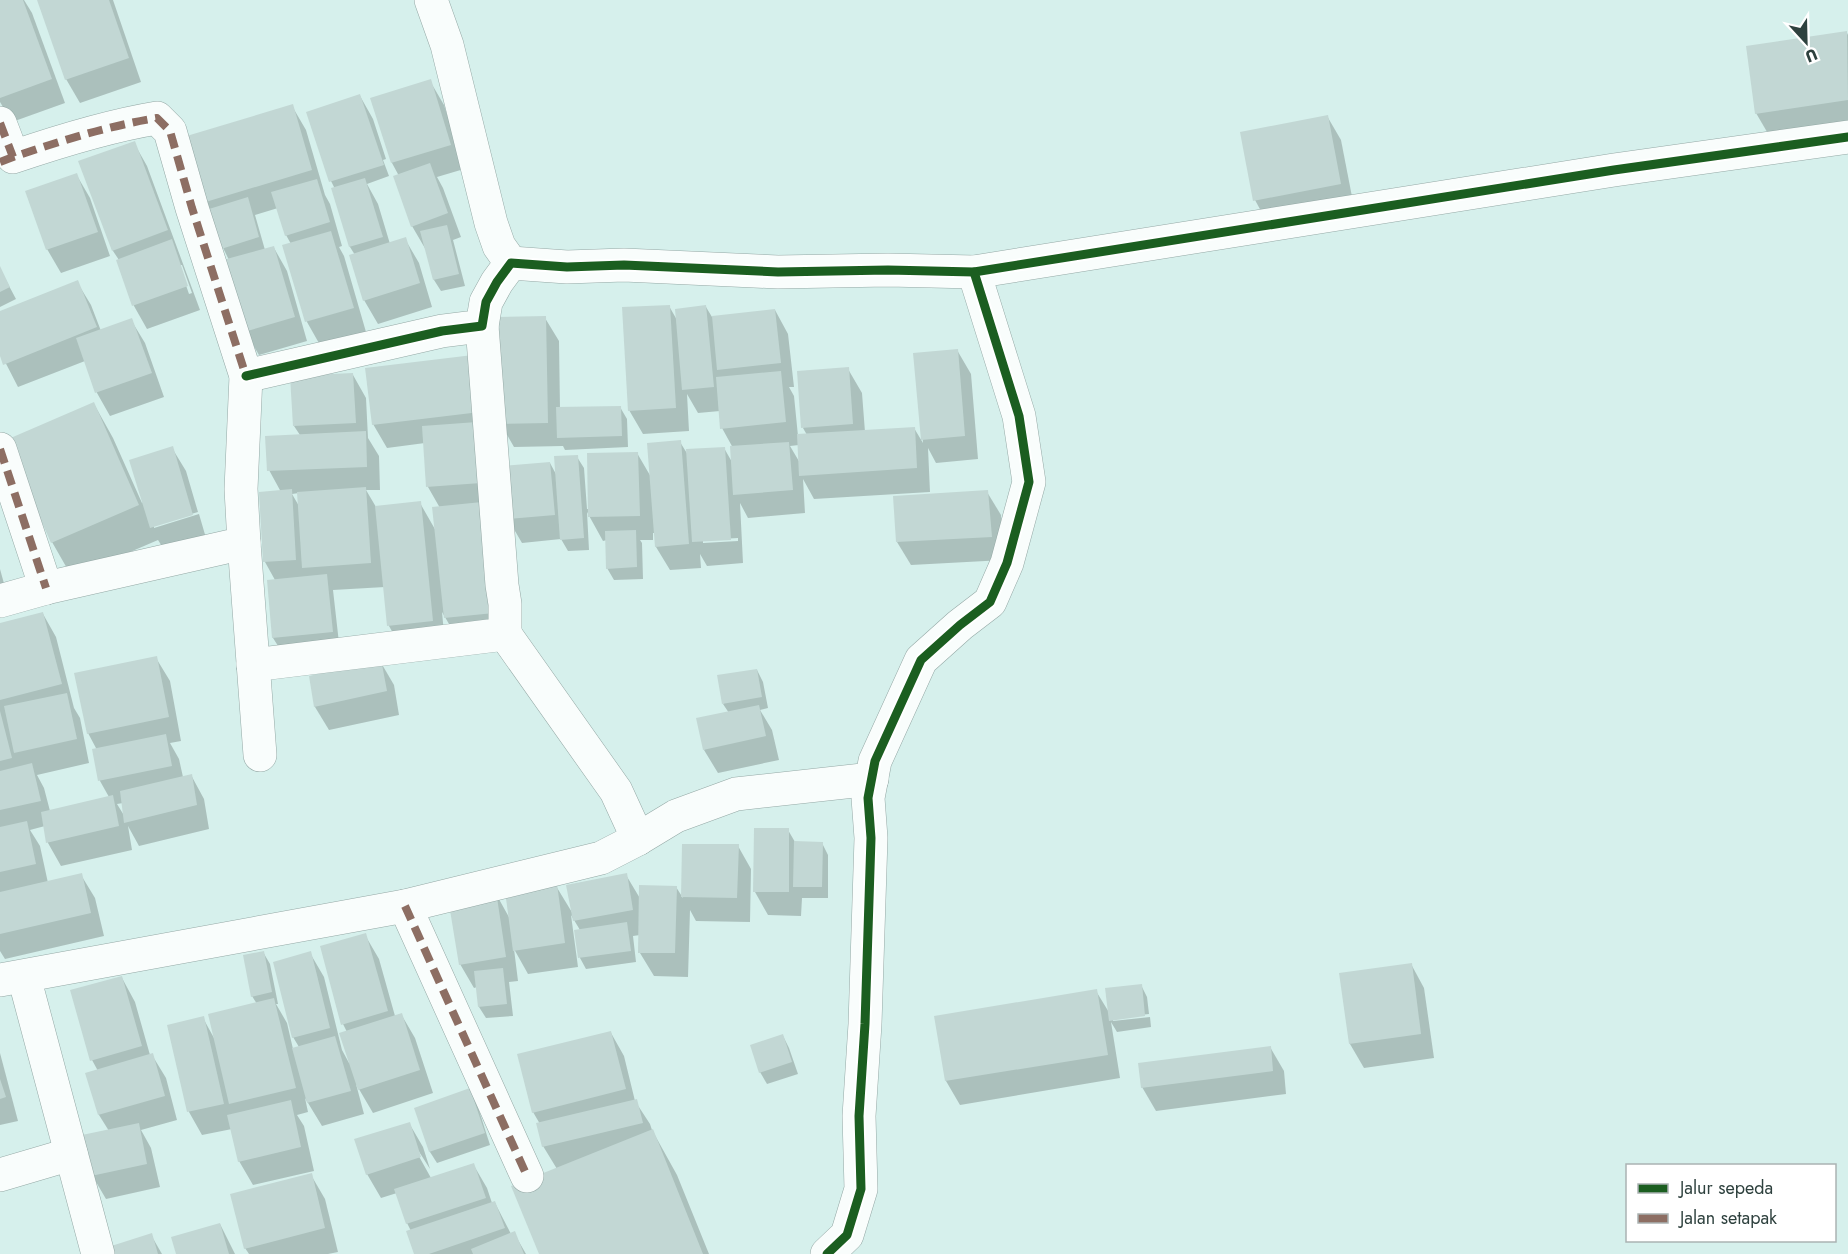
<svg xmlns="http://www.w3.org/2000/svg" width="1848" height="1254" viewBox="0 0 1848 1254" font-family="Jost,sans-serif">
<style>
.shadow{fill:#0003;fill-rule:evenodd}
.building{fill:#c2d7d4}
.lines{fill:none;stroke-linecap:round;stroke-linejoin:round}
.minor-casing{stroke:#94a8a5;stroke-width:34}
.minor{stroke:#f9fdfc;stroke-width:33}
.quiet{stroke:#8d6e63;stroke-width:8;stroke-dasharray:15 8;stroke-linecap:butt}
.cycleway-casing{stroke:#fff;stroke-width:13}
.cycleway{stroke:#1b5e20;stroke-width:9}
</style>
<rect width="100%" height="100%" fill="#d6f0ec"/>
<!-- shadow -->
<g class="shadow">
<polygon points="0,0 24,0 32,13 65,103 12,122 0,102"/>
<polygon points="39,0 113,0 141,82 80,103 66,79"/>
<polygon points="1847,33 1848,35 1848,126 1770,137 1756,113"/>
<polygon points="430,81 444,105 464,169 437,177 443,188 461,237 453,240 465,286 441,291 434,280 426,250 412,226 399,176 392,163 372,99"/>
<polygon points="360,96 373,119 386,159 383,160 389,176 367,184 378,204 390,244 405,239 419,263 432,307 378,324 364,300 355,255 350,247 335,189 331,181"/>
<polygon points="292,106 306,130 325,195 330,204 342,246 339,247 344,256 366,332 320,345 307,322 284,246 291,244 286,235 278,208 255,215 265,250 274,248 287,271 307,341 259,355 245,331 229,260 201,203"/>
<polygon points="1327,116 1341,140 1354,207 1268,224 1255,200"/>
<path d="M134,143L147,166L200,310L147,329L134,306L119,260L113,251L80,162ZM179,265H182L192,293L189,294Z"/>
<polygon points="76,174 90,198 110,256 61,273 47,249"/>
<polygon points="0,269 16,299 0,307"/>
<polygon points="77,282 91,305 101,331 131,320 145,343 164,397 110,416 97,393 85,361 18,387 0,352 0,313"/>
<path d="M669,306L677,320L706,307L712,317L775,310L788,334L794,387H789L794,396L798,436L807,435L803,428L848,369L862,393L865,432L914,428L923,443L915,354L957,350L971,374L978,459L936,463L928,448L930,492L814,499L803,479L805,513L748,518L740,503L743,563L707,566L700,554L701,568L670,570L656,547L655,533H653V540H640L642,543L643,579L614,580L607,568V540L603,541L587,512L589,550L568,551L561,539L522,543L508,519L550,463L557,476L577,457L584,468L587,509H589L637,453L651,477L680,442L688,455L724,448L732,462L733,448L722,428L720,411L698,413L687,394L689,431L643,434L629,410ZM799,445L800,463L790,446ZM738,538V541L703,543V540Z"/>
<polygon points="545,318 559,341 560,409 620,407 627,419 628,447 565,450 563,446 514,447 501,424"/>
<path d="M472,357L507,636L459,641L442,612L445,644L402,649L389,626L385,587L333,590L339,643L280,649L273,638L275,580L265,562L260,493L281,492L269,470L300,435L294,426L353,375L366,398L368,438L379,456L380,490H366L376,507L420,503L436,531L440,508L428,487L425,443L387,448L373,424ZM299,493V506L292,494Z"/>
<polygon points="94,404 113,438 142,503 144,502 172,448 186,471 198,512 154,525 154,528 199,514 206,538 165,551 158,540 72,577 52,542"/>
<polygon points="987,492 1001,515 1004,560 911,565 897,542"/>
<polygon points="0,569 8,598 0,601"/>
<path d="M43,614L56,637L74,708L80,718L89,763L37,775L44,788L50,811L109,797L100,781L94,750H97L88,733L156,658L170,681L181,741L170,743L179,759L183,777L191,775L204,799L209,829L139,846L128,826L132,850L61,866L48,843L45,826L30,830L40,846L48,883L81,875L95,898L104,936L5,959L0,951V625ZM123,803L125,817L117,804Z"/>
<polygon points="380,661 394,685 399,715 329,730 315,707 310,677"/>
<polygon points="757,670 763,682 768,708 760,710 772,730 779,760 718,773 704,750 729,713 723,704"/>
<polygon points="788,830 795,842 822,843 828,855 828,898 802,898 801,916 768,915 755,892"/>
<polygon points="684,845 738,846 751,869 750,922 696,921 690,910 688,977 654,976 640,953 640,935 633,936 636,962 586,969 580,958 580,930 571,915 578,967 528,974 514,949 518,981 509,982 513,1016 486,1018 479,1007 477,987 474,988 460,964 495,892 510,919 556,886 573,914 626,875 641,900 676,887 683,898"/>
<polygon points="365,935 379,959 395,1016 401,1014 415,1038 433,1093 373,1113 356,1084 364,1114 322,1126 305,1098 308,1112 297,1115 304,1126 314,1171 253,1185 239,1161 232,1129 202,1135 189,1112 169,1026 203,1018 214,1038 257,1004 252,996 263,952 270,964 278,1004 276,1004 287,1023 293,1049 299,1047 293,1037 310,953 324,977 342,1050 349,1063 347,1032 343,1024"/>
<polygon points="1411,964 1424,988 1434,1058 1364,1068 1350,1044 1341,974"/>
<polygon points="122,978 135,1002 150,1055 152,1055 166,1078 177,1120 141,1130 151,1148 160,1187 106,1199 92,1175 109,1131 99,1115 87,1074 98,1071 92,1060"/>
<polygon points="1141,985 1147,997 1149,1014 1113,1018 1113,1021 1150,1017 1151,1027 1117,1032 1111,1022 1120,1078 960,1105 946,1081 936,1017 1096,991 1110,1014"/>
<polygon points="611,1033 624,1056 635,1101 650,1124 652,1130 677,1175 709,1254 540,1254 557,1169 543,1146 540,1124 533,1112"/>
<polygon points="783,1036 789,1048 798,1074 767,1084 760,1072"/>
<polygon points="1270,1047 1284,1071 1286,1094 1156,1111 1142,1087"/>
<polygon points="0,1053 18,1121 0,1125"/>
<polygon points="469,1090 476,1101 490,1145 437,1163 430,1152 416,1108"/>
<polygon points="409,1123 423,1147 430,1169 418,1150 416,1151 431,1178 473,1164 487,1188 492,1203 495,1203 511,1234 514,1233 526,1254 415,1254 411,1231 407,1223 397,1193 381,1198 367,1174"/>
<polygon points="311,1175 325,1199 338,1252 328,1254 249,1254 245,1248"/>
<polygon points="220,1224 235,1254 177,1254"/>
<polygon points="151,1235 162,1254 109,1254"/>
</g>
<!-- building -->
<g class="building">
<polygon points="0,0 23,0 52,79 0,98"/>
<polygon points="37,0 109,0 129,58 65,80"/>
<polygon points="1847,31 1848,100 1755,114 1746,46"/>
<polygon points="431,79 451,145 391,163 370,98"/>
<polygon points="360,94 384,165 329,182 306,112"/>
<polygon points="293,104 312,170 199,204 180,138"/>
<polygon points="1328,115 1341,184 1253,201 1240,132"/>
<polygon points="135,141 168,230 112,251 78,161"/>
<polygon points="430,163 448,213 411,227 393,176"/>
<polygon points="77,173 98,232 46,250 25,191"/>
<polygon points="365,178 383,237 349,247 331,188"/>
<polygon points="317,179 330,222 285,236 271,192"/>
<polygon points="248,197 259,237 221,249 209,209"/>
<polygon points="447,225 459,274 433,280 420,231"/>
<polygon points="331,231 354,308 305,322 282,245"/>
<polygon points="406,237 420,283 363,301 349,255"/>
<polygon points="172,239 188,286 132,306 116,260"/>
<polygon points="274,246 295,317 244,332 223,260"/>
<polygon points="0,266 10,287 0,292"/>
<polygon points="78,280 97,327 3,365 0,356 0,311"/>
<polygon points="670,305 676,408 628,411 622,307"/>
<polygon points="706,305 714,387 682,390 675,309"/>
<polygon points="775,309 781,363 717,370 712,316"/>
<polygon points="546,316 548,423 499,424 497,317"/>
<polygon points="132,318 152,373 95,393 76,338"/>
<polygon points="958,349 965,436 921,440 913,353"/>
<polygon points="473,355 480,412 372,425 365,368"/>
<polygon points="849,367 853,424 801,428 797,371"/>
<polygon points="781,371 786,422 720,429 716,377"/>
<polygon points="353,373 356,423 293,426 290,376"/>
<polygon points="94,402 139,505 51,543 6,440"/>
<polygon points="621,406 622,436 557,438 556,407"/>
<polygon points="477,422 481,483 426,487 422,426"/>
<polygon points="915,427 917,468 799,476 797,434"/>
<polygon points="366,431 367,467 267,471 265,436"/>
<polygon points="681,440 689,544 655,547 647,443"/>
<polygon points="789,442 793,490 733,495 730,446"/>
<polygon points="173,446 193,515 150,528 129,460"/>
<polygon points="725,447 731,540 692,542 686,449"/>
<polygon points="638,452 640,516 588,517 587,453"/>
<polygon points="578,455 584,538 560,540 554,456"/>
<polygon points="550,462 555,515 507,519 503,466"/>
<polygon points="366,487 371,563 302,568 297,492"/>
<polygon points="292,489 296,560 263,562 259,492"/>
<polygon points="988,490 992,537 896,542 893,496"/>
<polygon points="421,501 433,621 387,626 375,506"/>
<polygon points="482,502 494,613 444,618 432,507"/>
<polygon points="636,530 637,567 606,569 605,531"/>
<polygon points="327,574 333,632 272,638 267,580"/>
<polygon points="43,612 62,684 0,700 0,623"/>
<polygon points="157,656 169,717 87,734 74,673"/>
<polygon points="381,659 387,691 314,707 309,676"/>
<polygon points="757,669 762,697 722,704 717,675"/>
<polygon points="67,693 77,739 14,753 4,706"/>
<polygon points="759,705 766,736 703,750 696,718"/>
<polygon points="0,711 12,758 0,761"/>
<polygon points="166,734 172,766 98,781 92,749"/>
<polygon points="32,763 41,801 0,810 0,771"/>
<polygon points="192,774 197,805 124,823 120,791"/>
<polygon points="113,795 119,826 46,843 41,812"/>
<polygon points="27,821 36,864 0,872 0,827"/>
<polygon points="754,828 789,828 789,892 753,892"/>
<polygon points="794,841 823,842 822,887 793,887"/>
<polygon points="682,844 739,844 737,898 681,897"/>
<polygon points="82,873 91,913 0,934 0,892"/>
<polygon points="627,873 633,910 573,921 566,885"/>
<polygon points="557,884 565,943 513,951 505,891"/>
<polygon points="639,885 677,886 675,953 638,953"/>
<polygon points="496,891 506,957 459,965 448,898"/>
<polygon points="627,922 631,951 578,958 574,930"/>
<polygon points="366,933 388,1011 341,1025 320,946"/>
<polygon points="264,951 272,992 251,997 243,955"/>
<polygon points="311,951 330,1028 292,1038 273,962"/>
<polygon points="1412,963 1421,1034 1349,1044 1339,973"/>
<polygon points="503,968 507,1004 478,1007 474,971"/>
<polygon points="122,976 142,1046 90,1061 70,990"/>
<polygon points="1142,984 1145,1016 1109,1021 1105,988"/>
<polygon points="1097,989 1108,1055 945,1081 934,1016"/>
<polygon points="274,998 296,1088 229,1104 208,1014"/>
<polygon points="402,1013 420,1070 358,1090 339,1033"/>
<polygon points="204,1016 224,1104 187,1112 167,1025"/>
<polygon points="611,1031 626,1089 532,1113 517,1054"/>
<polygon points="783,1034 792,1062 759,1073 750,1045"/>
<polygon points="335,1036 351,1091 307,1103 292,1048"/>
<polygon points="1271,1046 1273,1071 1141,1088 1138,1063"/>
<polygon points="153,1053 165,1096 98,1115 85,1073"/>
<polygon points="0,1079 6,1097 0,1099"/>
<polygon points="470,1088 485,1133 429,1152 414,1108"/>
<polygon points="637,1099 643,1123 542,1147 536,1123"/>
<polygon points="291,1100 301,1147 238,1162 227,1115"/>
<polygon points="410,1122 421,1157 366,1175 354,1139"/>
<polygon points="139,1123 147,1164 91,1176 82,1135"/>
<polygon points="653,1129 703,1254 539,1254 511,1186"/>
<polygon points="474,1163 486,1198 406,1224 394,1189"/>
<polygon points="312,1173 325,1228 244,1249 230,1194"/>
<polygon points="495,1201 505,1228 429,1254 414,1254 406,1231"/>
<polygon points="220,1223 229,1254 176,1254 171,1237"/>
<polygon points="515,1231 524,1254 473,1254 471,1249"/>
<polygon points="152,1233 158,1254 108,1254 105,1248"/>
</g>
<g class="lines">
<defs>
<g id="minor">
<polyline points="431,0 447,45 491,223 499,246 511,263"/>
<path d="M0,123L13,157C60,141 108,126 157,118L170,131L192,208L246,376L241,489L244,543L46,588L0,601"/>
<polyline points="246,376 442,331 482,326 486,302 497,282 511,263 567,267 624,265 778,272 888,270 974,272 1614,170 1848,137"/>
<polyline points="0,449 46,588"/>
<polyline points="244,543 260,755"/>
<polyline points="505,634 616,791 638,839"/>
<polyline points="253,665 505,634 505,604 502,585 482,326"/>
<polyline points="405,906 527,1176"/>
<polyline points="24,977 98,1254"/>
<polyline points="0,980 405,906 601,858 638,839 676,816 736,794 872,779"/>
<polyline points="0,1175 71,1154"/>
<polyline points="827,1254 847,1235 861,1189 859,1116 865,1024 871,838 868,798 875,761 921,660 960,625 990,602 1007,563 1029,482 1019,416 974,272"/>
</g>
</defs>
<!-- minor casing -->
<use href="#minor" class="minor-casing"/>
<!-- minor -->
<use href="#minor" class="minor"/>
<!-- quiet -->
<g class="quiet">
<path d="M0,123L13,157C60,141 108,126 157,118L170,131L192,208L246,376"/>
<polyline points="0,162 13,157"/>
<polyline points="0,449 46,588"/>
<polyline points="405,906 527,1176"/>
</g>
<defs>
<g id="cycleway">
<polyline points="246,376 442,331 482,326 486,302 497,282 511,263 567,267 624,265 778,272 888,270 974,272 1614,170 1848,137"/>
<polyline points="827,1254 847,1235 861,1189 859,1116 865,1024 871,838 868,798 875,761 921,660 960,625 990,602 1007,563 1029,482 1019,416 974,272"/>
</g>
</defs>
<!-- cycleway casing -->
<use href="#cycleway" class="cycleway-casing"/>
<!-- cycleway -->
<use href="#cycleway" class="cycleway"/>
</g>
<!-- legend -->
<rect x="1626" y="1164" width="210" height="78" fill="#ffffff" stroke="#abb3b2" stroke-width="1.5"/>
<rect x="1638" y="1184" width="30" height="9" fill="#1b5e20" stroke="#abb3b2" stroke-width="1.5"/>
<text x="1680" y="1194" font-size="18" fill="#2e413e">Jalur sepeda</text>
<rect x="1638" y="1214" width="30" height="9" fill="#8d6e63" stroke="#abb3b2" stroke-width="1.5"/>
<text x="1680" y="1224" font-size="18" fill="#2e413e">Jalan setapak</text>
<!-- north arrow -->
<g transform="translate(1806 42) rotate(158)" stroke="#ffffff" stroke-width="4.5" paint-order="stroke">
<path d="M0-4.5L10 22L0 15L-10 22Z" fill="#2e413e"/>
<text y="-9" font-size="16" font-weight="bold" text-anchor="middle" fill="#2e413e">U</text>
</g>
</svg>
